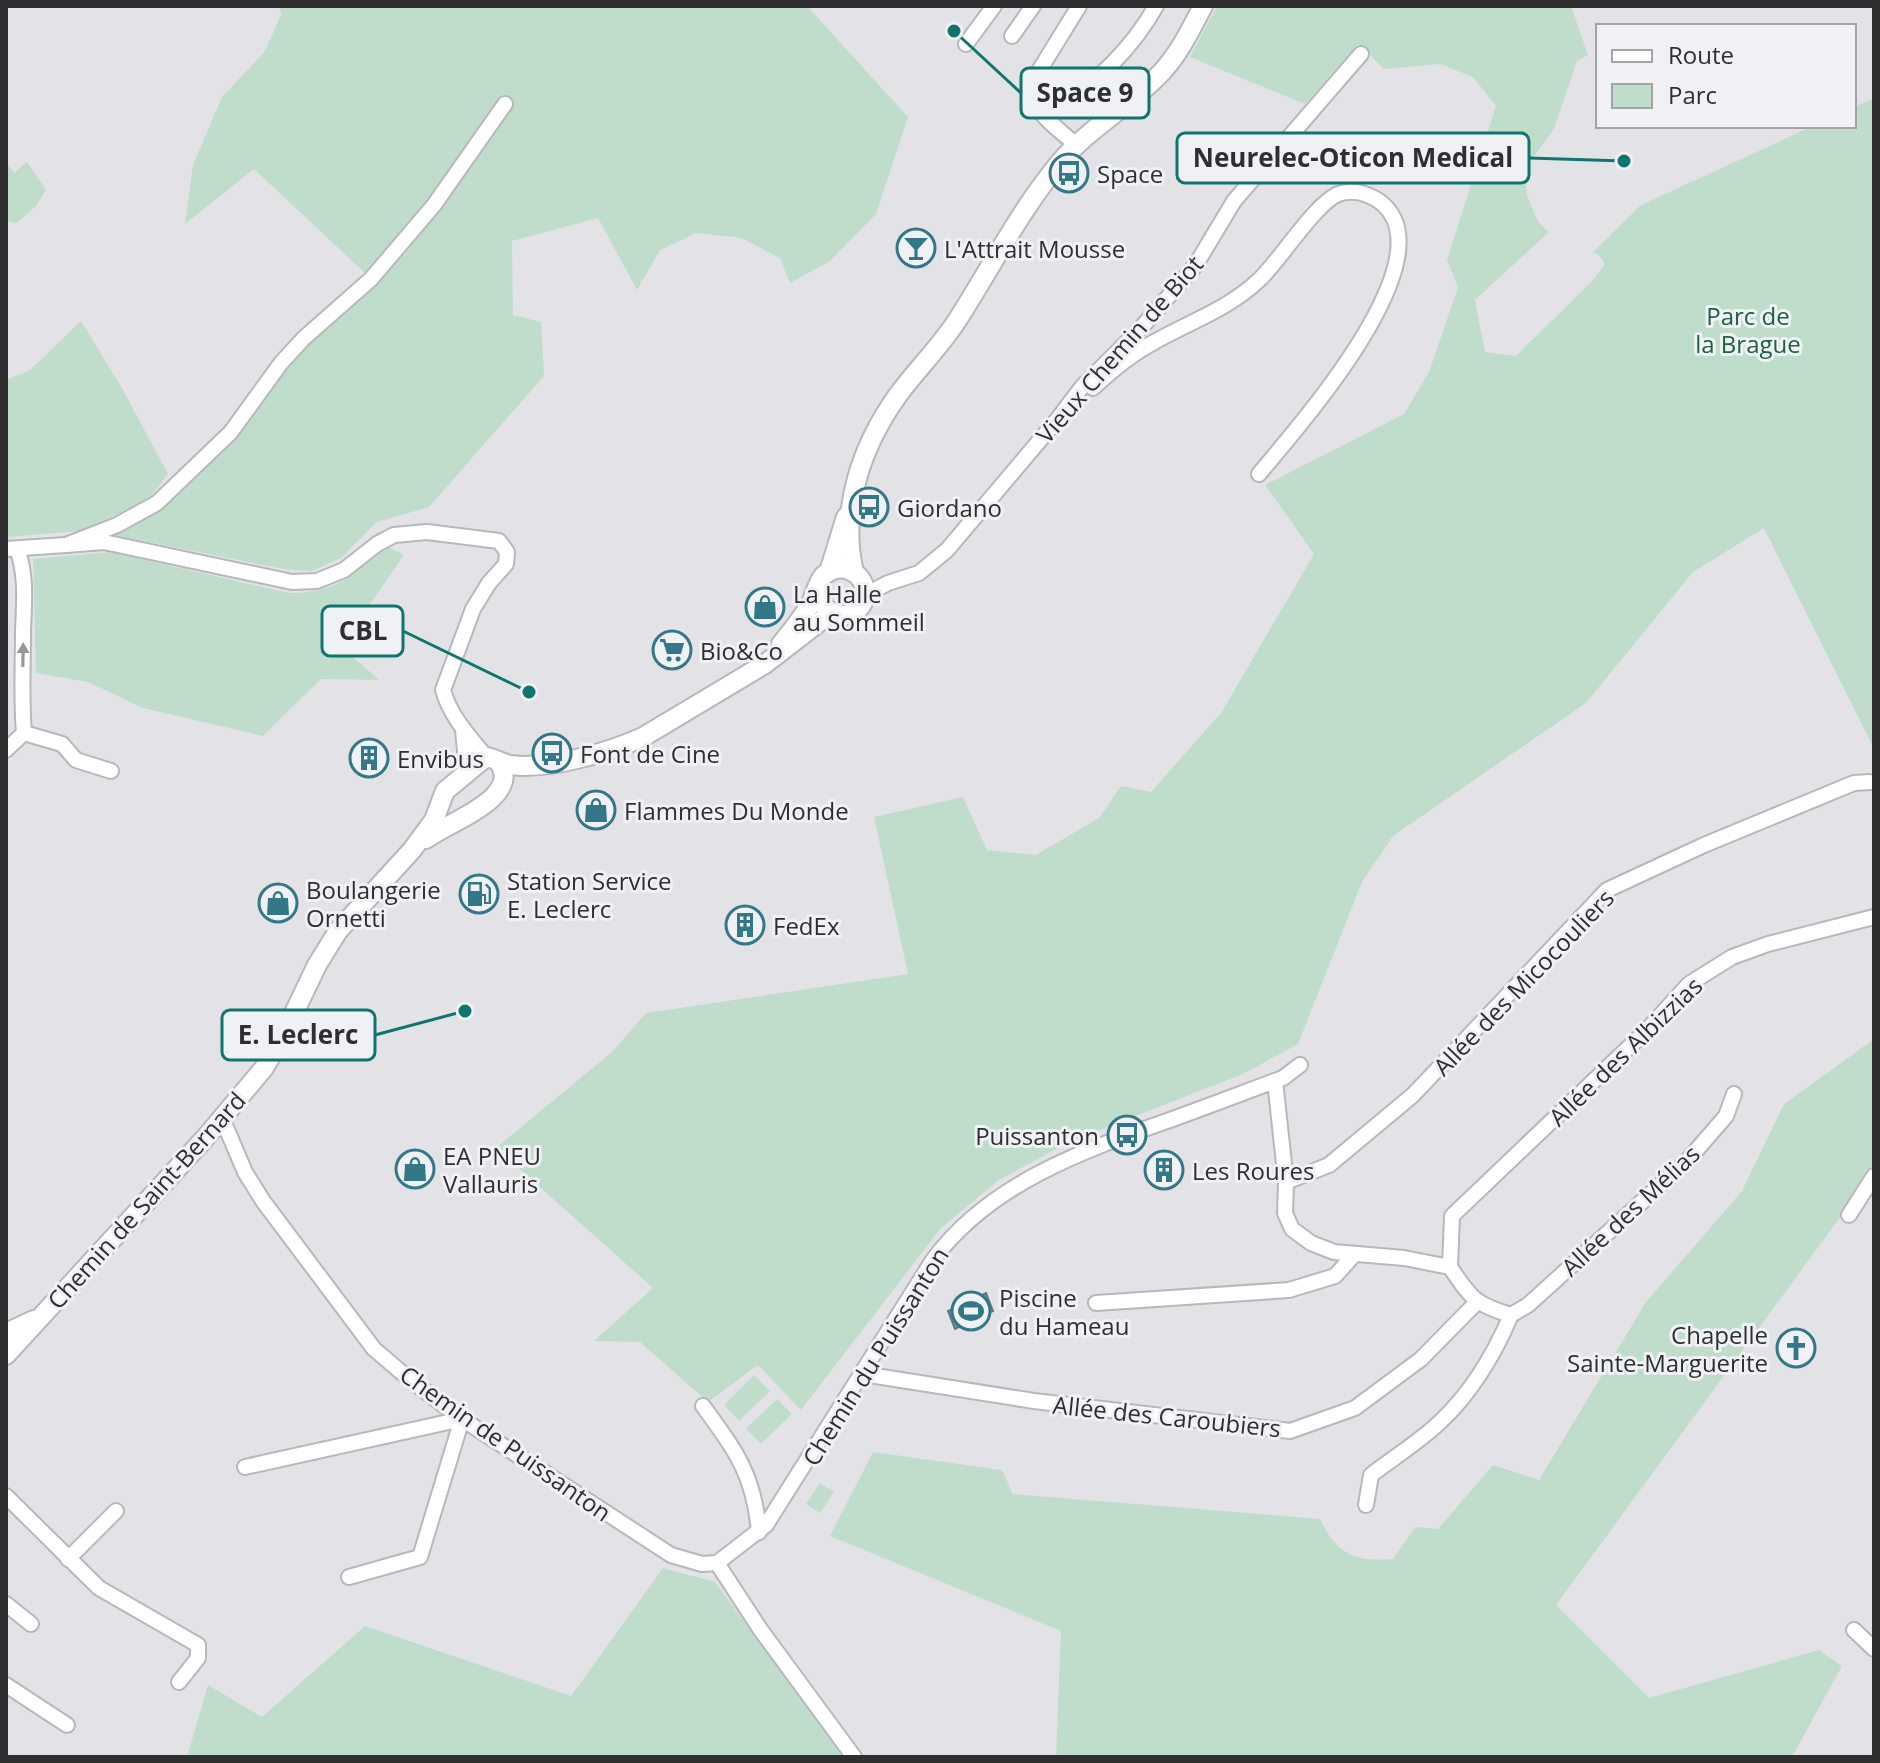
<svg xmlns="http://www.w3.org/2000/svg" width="1880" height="1763" viewBox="0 0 1880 1763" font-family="'Open Sans',sans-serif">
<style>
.green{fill:#c0ddcc}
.water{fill:#699aa3;stroke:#587a81;stroke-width:2}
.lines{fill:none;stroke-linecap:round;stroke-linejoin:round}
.street-casing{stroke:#b7b8bb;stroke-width:18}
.secondary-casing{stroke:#b7b8bb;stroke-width:22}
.street{stroke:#fff;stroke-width:14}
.secondary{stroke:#fff;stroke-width:18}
.oneway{fill:#979798}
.labels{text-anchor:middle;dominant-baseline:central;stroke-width:6;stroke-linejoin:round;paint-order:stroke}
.poi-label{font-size:24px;fill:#2f2f31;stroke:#f0f1f5;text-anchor:start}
.park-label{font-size:24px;fill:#1d6143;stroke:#f0f1f5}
.street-label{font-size:24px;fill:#2f2f31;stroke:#f0f1f5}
.leader{fill:none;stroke:#0f766e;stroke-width:3}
.callout-dot{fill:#0f766e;stroke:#f0f1f5;stroke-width:3}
.callout{fill:#f0f1f5;stroke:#0f766e;stroke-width:3}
.callout-label{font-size:26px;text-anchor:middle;font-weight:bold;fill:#2f2f31}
</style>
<rect width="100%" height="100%" fill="#e3e3e7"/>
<!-- green -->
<g class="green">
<polygon points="279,6 807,6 908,117 876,214 830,261 790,283 780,258 741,238 696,233 660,250 637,290 598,218 512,241 513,315 541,322 544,376 429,507 377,522 341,558 312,571 283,569 109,534 150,514 183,489 245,421 366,274 254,169 185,224 193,165 222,97 265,51 281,15"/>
<polygon points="1217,6 1571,6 1588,55 1577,61 1554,129 1525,169 1527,196 1539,223 1549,232 1475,300 1485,352 1516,356 1594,279 1605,264 1599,255 1593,252 1641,205 1813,126 1854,126 1854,107 1874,98 1874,749 1764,528 1693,572 1586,703 1393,836 1362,882 1298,1044 1243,1074 1067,1143 999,1180 941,1228 801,1410 758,1365 708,1402 640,1342 594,1341 653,1288 496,1148 612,1052 646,1013 908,974 874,817 963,797 987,850 1036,855 1099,818 1121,786 1151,792 1221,713 1314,554 1265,485 1404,414 1429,372 1458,287 1447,260 1496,106 1473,77 1440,64 1384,69 1358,44 1305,104 1190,57"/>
<polygon points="27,162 46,190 35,207 17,223 6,221 6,163 14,173"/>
<polygon points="81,321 122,388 168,474 148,500 80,531 8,537 6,536 6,380 30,370"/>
<path d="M384,545L404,555L341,646L379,680L321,679L263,736L143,708L88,682L36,673L33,559L110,552L289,593C340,592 349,578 384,545Z"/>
<path d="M1874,1039V1171L1556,1605L1649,1698L1819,1650L1842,1666L1792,1757H1056L1061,1631L830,1536L873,1452L1002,1470L1013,1494L1320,1519C1337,1555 1355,1562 1393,1559L1415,1527L1438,1529L1493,1465L1539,1480L1646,1302L1742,1191L1784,1104Z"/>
<polygon points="754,1375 770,1391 739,1421 724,1405"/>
<polygon points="777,1399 792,1414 761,1444 746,1429"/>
<polygon points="820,1483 834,1492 820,1513 806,1504"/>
<polygon points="663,1568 715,1582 843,1757 187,1757 208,1685 262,1717 365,1626 571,1696"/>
</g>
<!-- water -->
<polygon class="water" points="986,1293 993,1311 955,1329 948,1311"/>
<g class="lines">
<defs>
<g id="street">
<polyline points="1012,36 1033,6"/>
<polyline points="966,44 994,6"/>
<path d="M1048,119C1092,83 1128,56 1156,6"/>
<path d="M1076,145C1058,128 1029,111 1031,84L1079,6"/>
<path d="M1093,388C1112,370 1133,353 1156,341C1192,321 1230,308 1260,279C1281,259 1314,205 1338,194C1352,189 1367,193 1379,201C1453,255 1295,430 1259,474"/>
<path d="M66,545L104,542L292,582L317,581L344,570L377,544L394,535L427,532L499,541L507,552L506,564L489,583L473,609L443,690C450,716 469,736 486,757"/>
<polyline points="6,549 66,545 117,525 157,503 231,432 281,363 304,338 371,279 434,205 505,104"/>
<polyline points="865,595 888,583 919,573 947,550 1057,420 1082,387 1141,328 1195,266 1234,201 1361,54"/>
<polyline points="463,730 467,771"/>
<polyline points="24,733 62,744 76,760 111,771"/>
<path d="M6,750L24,733C21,699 23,665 23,631C24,604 27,575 17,549"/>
<path d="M1275,1081L1286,1182L1285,1213L1292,1229L1311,1243L1334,1252L1404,1258L1450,1267C1471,1298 1474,1304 1511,1315"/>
<polyline points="222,1118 245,1172 263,1201 374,1349 408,1378 462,1419 671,1555 702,1564 717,1563"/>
<polyline points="1286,1182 1329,1165 1413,1095 1607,890 1704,845 1854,783 1870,782"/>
<polyline points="1849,1215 1874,1176"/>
<polyline points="1450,1267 1452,1216 1648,1029 1689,984 1732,957 1768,944 1874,917"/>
<polyline points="1096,1303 1289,1290 1335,1276 1353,1256"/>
<polyline points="1511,1315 1528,1305 1687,1161 1726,1116 1734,1094"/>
<polyline points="863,1374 1034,1401 1290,1431 1355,1408 1421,1359 1477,1302"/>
<path d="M703,1406C735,1450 754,1474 759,1532"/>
<polyline points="245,1467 462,1419"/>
<polyline points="6,1496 99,1588 198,1645 198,1658 179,1682"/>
<path d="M1366,1505L1371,1475C1393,1458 1419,1442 1440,1422C1471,1393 1494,1355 1511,1315"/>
<polyline points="68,1559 116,1511"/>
<path d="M717,1563L766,1525L933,1260C989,1184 1082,1151 1167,1121C1206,1107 1245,1092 1283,1078L1300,1065"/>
<polyline points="717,1563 760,1629 854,1757"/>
<polyline points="349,1577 420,1557 462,1419"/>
<polyline points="6,1604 31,1624"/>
<polyline points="1854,1630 1874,1649"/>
<polyline points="6,1685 67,1725"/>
</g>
<g id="secondary">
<polyline points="829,572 846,517"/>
<path d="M854,572C839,510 862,445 898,395C917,369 941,346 958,319C992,266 1020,210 1061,161C1089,129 1127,107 1157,77C1177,58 1190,31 1203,6"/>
<path d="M781,644C792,631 802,618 811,603C815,595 817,582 824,575C832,568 844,566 853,572C860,576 865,584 865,593C864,623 820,623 818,590"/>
<path d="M426,839C447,822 525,798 498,761"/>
<polyline points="6,1333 34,1320"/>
<path d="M6,1355L206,1137L264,1068L284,1034L317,965L338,931L412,850L434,820L445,791L486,757C494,758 501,763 510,765C548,770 607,753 643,737L765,664L831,613"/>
</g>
</defs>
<!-- street casing -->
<use href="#street" class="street-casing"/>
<!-- secondary casing -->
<use href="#secondary" class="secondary-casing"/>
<!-- street -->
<use href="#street" class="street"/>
<!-- secondary -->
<use href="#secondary" class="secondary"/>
</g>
<!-- one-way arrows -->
<defs><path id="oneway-solid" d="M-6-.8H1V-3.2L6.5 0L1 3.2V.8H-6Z" transform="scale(2)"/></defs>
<use class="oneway" href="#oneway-solid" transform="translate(23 655) rotate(-89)"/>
<!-- icons -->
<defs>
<symbol id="bus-ring" viewBox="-11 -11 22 22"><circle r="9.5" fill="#f0f1f5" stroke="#347888" stroke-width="1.5"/><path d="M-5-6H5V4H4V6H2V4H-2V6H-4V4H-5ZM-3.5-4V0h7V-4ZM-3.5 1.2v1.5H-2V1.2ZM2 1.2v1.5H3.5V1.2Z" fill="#347888"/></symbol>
<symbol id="bar-ring" viewBox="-11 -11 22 22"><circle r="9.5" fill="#f0f1f5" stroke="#347888" stroke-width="1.5"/><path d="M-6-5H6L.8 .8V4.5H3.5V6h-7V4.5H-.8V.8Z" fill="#347888"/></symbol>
<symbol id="shop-ring" viewBox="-11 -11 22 22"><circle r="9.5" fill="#f0f1f5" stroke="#347888" stroke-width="1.5"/><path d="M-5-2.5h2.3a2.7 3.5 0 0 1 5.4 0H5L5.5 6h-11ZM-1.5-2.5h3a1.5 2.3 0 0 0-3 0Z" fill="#347888"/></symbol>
<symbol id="supermarket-ring" viewBox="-11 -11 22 22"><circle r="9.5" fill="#f0f1f5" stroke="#347888" stroke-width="1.5"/><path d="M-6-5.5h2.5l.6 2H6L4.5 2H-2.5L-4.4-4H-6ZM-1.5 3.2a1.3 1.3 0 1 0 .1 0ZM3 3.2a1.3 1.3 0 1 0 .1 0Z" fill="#347888"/></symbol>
<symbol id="building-ring" viewBox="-11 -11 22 22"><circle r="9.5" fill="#f0f1f5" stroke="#347888" stroke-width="1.5"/><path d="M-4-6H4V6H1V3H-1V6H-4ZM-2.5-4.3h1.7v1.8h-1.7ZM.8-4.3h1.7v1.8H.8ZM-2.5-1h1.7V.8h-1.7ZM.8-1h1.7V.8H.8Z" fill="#347888"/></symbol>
<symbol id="fuel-ring" viewBox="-11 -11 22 22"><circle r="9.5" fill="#f0f1f5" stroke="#347888" stroke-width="1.5"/><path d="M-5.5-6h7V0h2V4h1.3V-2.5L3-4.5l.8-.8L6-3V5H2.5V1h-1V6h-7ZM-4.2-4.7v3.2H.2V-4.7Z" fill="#347888"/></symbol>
<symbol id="stadium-ring" viewBox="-11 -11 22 22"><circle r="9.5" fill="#f0f1f5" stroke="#347888" stroke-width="1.5"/><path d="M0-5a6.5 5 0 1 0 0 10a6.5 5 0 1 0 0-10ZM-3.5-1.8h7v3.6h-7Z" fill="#347888"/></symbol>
<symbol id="church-ring" viewBox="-11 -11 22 22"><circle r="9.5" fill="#f0f1f5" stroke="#347888" stroke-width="1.5"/><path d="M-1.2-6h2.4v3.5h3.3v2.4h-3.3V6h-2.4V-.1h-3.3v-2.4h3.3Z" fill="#347888"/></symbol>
</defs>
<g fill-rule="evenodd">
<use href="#bus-ring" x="1047" y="151" width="44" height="44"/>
<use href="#bar-ring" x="894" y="226" width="44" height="44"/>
<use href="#bus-ring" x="847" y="485" width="44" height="44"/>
<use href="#shop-ring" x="743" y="585" width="44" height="44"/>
<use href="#supermarket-ring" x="650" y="628" width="44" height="44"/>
<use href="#bus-ring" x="530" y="731" width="44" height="44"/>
<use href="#building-ring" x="347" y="736" width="44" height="44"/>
<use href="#shop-ring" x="574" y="788" width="44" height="44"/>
<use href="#fuel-ring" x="457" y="872" width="44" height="44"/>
<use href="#shop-ring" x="256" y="881" width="44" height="44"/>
<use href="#building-ring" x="723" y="903" width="44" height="44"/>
<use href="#bus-ring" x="1105" y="1113" width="44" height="44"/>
<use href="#shop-ring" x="393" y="1147" width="44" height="44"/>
<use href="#building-ring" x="1142" y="1148" width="44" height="44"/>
<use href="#stadium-ring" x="949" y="1289" width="44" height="44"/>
<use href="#church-ring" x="1774" y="1326" width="44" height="44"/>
</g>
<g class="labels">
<!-- poi labels -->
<g class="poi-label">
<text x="1097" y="173">Space</text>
<text x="944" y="248">L'Attrait Mousse</text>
<text x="897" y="507">Giordano</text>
<text x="793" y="593">La Halle<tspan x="793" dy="28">au Sommeil</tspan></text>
<text x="700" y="650">Bio&amp;Co</text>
<text x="580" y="753">Font de Cine</text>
<text x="397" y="758">Envibus</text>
<text x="624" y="810">Flammes Du Monde</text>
<text x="507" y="880">Station Service<tspan x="507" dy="28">E. Leclerc</tspan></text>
<text x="306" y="889">Boulangerie<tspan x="306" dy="28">Ornetti</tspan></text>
<text x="773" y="925">FedEx</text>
<text x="1099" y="1135" text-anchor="end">Puissanton</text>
<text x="443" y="1155">EA PNEU<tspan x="443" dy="28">Vallauris</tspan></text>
<text x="1192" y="1170">Les Roures</text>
<text x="999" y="1297">Piscine<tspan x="999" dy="28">du Hameau</tspan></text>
<text x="1768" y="1334" text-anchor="end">Chapelle<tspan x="1768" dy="28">Sainte-Marguerite</tspan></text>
</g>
<!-- park labels -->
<g class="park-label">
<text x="1748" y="315">Parc de<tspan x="1748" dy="28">la Brague</tspan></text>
</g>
<!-- street labels -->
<g class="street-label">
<text transform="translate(1119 349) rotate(-49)">Vieux Chemin de Biot</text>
<text transform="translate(1523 982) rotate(-46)">Allée des Micocouliers</text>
<text transform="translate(1625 1051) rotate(-44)">Allée des Albizzias</text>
<text transform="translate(146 1200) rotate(-48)">Chemin de Saint-Bernard</text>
<text transform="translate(1630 1210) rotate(-43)">Allée des Mélias</text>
<text transform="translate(875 1356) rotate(-58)">Chemin du Puissanton</text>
<text transform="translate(1167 1416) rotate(6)">Allée des Caroubiers</text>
<text transform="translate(506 1443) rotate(35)">Chemin de Puissanton</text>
</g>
</g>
<!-- callouts -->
<path class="leader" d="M954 31L1021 93M1624 161L1529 158M529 692L403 631M465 1011L375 1035"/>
<g class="callout-dot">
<circle cx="954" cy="31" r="8"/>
<circle cx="1624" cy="161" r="8"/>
<circle cx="529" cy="692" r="8"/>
<circle cx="465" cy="1011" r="8"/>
</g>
<g class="callout">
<rect x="1021" y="68" width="128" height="50" rx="8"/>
<rect x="1177" y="133" width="352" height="50" rx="8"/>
<rect x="322" y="606" width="81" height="50" rx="8"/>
<rect x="222" y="1010" width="153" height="50" rx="8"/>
</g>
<g class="callout-label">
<text x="1085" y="102">Space 9</text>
<text x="1353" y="167">Neurelec-Oticon Medical</text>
<text x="363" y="640">CBL</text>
<text x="298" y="1044">E. Leclerc</text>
</g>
<!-- border -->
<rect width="1880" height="1763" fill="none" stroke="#2f2f31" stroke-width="16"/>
<!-- legend -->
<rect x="1596" y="24" width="260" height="104" fill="#f0f1f5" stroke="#a3a3a7" stroke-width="2"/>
<rect x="1612" y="50" width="40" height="12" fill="#ffffff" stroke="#a3a3a7" stroke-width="2"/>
<text x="1668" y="64" font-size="24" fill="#2f2f31">Route</text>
<rect x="1612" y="84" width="40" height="24" fill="#c0ddcc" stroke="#a3a3a7" stroke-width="2"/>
<text x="1668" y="104" font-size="24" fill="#2f2f31">Parc</text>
</svg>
